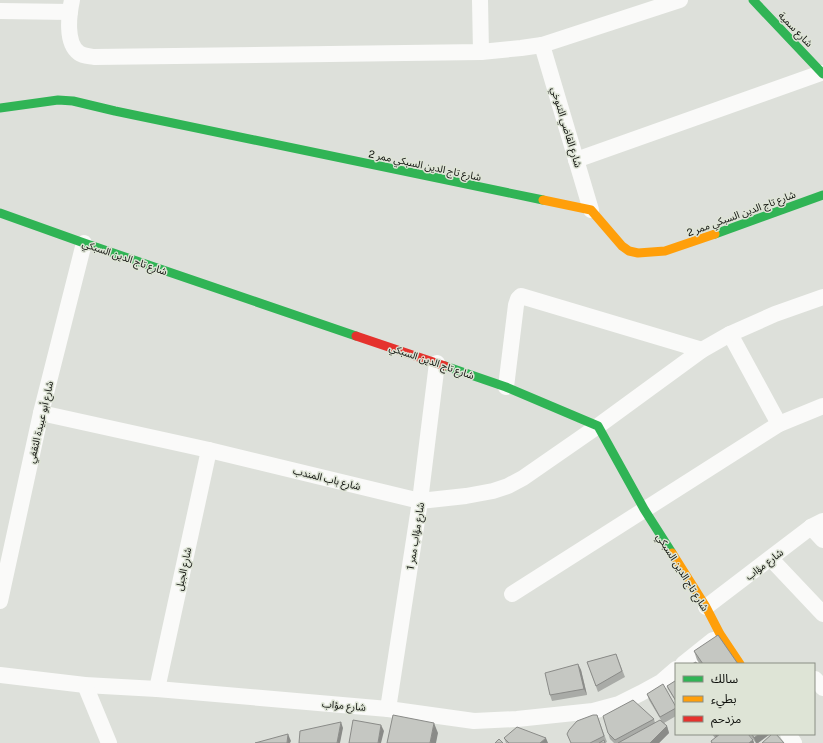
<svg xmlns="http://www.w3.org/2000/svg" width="823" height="743" viewBox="0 0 823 743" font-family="'Public Sans','Noto Sans Arabic',sans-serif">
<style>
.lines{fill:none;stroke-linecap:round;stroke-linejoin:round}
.street{stroke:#fafaf9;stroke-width:16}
.fast{stroke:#30b455;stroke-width:9}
.slow{stroke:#ff9f0a;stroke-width:9}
.jam{stroke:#e5322d;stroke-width:9}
.wall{fill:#a9aba7}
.shaded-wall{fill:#8a8b88}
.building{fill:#c5c7c2;stroke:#8a8b88}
.labels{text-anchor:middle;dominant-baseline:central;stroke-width:3;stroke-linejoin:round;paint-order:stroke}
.street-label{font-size:10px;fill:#0c0e0a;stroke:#dee4d6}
</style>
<rect width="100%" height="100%" fill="#dde0da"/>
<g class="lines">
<!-- street -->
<g class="street">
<path d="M72,0C69,14 65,43 79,53C83,56 89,56 94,57L481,52L521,48L542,45L680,0"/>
<polyline points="480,0 481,52"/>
<polyline points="0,11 70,12"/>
<polyline points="542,45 591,210"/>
<polyline points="576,160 821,73"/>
<polyline points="730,334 779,424"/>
<polyline points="506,387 516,305 518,299 521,296 702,350"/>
<polyline points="41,413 209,450 420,501 466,496 493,491 508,486 523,478 598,426 702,350 730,334 775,314 823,297"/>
<polyline points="811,527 823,540"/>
<polyline points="771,559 823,614"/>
<polyline points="512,594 779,424 823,406"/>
<polyline points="0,601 41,413 84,243"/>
<polyline points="706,607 811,527 823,521"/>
<polyline points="683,664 713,640"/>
<polyline points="0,675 85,685 157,689 388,709 474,721 517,719 593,711 619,704 641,693 661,682 676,669"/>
<polyline points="815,679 823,688"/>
<polyline points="85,685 109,743"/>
<polyline points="157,689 209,450"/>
<polyline points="388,709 420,501 437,363"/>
<polyline points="788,734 794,743"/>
</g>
<!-- fast -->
<g class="fast">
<polyline points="753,0 823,74"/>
<polyline points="0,108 58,100 73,101 115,111 543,200"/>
<polyline points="0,213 84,243 356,336"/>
<polyline points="715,234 823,195"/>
<polyline points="445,366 506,387 598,426 644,509 672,553"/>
</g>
<!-- slow -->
<g class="slow">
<polyline points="543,200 591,210 622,246 629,251 638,253 665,251 715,234"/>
<polyline points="672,553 706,607 720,634 740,664"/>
</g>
<!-- jam -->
<polyline class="jam" points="356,336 445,366"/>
</g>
<!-- wall -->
<g class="wall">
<polygon points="694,651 738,664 700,664 697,660"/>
<polygon points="616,654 625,677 598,692 587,662"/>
<polygon points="578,664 581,670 587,695 552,701 550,695"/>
<polygon points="676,682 676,702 668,689 667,686"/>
<polygon points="647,694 676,707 676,716 664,723 667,726 669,733 659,743 614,743 610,739 608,733 654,719 655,723 661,720 649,700"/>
<polygon points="597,715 607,742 605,743 571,743"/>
<polygon points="712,734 748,734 753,740 754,743 711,743 711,741 715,738"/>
<polygon points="749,734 770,734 758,743 756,743"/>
<polygon points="504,738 548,743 506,743"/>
</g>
<!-- shaded-wall -->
<g class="shaded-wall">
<polygon points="578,664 581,670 587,695 584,689"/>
<polygon points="341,722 343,728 340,743 337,743"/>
<polygon points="434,723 438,733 436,743 430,743"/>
<polygon points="381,725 384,731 381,743 378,743"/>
<polygon points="667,726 669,733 659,743 650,743"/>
<polygon points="288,734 291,741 290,743 287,743"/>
<polygon points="715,734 726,734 717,741"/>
<polygon points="759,734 770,734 758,743 756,743 754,738"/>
<polygon points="546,738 548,743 540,743"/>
<polygon points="753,740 754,743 749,743"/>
</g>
<!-- building -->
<g class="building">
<polygon points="718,635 738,664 703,664 694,651"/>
<polygon points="616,654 622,671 596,686 587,662"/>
<polygon points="696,662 697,664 692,664"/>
<polygon points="578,664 584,689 550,695 545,673"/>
<polygon points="675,681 676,682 676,701 667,686"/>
<polygon points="663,684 676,707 676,708 660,717 647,694"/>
<polygon points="633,700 654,719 615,740 608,733 603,716"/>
<polygon points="393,715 434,723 430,743 387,743"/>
<polygon points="593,715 597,715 604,736 590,743 571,743 567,734 569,730 577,721"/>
<polygon points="353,720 381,725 378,743 349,743"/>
<polygon points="660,720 667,726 650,743 618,743"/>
<polygon points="341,722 337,743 299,743 300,731"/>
<polygon points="517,727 546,738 540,743 509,743 504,738"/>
<polygon points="288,734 287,743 255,743"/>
<polygon points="720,734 748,734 753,740 749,743 712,743 711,741"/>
<polygon points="752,734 759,734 754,738"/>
<polygon points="772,734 776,734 784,743 762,743"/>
<polygon points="499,739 503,743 495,743"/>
<polygon points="604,740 605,743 599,743"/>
</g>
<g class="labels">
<!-- street labels -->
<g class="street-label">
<text transform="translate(796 29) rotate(46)">شارع سمية</text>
<text transform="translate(567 127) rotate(73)">شارع القاضي التنوخي</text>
<text transform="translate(425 165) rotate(12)">شارع تاج الدين السبكي ممر 2</text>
<text transform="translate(741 213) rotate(-20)">شارع تاج الدين السبكي ممر 2</text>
<text transform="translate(125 257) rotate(19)">شارع تاج الدين السبكي</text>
<text transform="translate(432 361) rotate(19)">شارع تاج الدين السبكي</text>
<text transform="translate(40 422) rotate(-77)">شارع أبو عبيدة الثقفي</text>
<text transform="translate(327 478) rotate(14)">شارع باب المندب</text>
<text transform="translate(415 536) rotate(-81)">شارع مؤاب ممر 1</text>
<text transform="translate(764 564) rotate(-37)">شارع مؤاب</text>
<text transform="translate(183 569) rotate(-78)">شارع الجبل</text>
<text transform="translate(683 572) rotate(58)">شارع تاج الدين السبكي</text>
<text transform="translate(344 705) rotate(5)">شارع مؤاب</text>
</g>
</g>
<!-- legend -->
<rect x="675" y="663" width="140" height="72" fill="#dee4d6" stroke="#8a8e84"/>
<rect x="683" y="676" width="20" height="6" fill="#30b455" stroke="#8a8e84"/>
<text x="711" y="683" font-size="12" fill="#0c0e0a">سالك</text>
<rect x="683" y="696" width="20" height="6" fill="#ff9f0a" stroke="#8a8e84"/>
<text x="711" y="703" font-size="12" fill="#0c0e0a">بطيء</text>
<rect x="683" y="716" width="20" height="6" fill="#e5322d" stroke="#8a8e84"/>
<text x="711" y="723" font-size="12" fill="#0c0e0a">مزدحم</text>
</svg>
